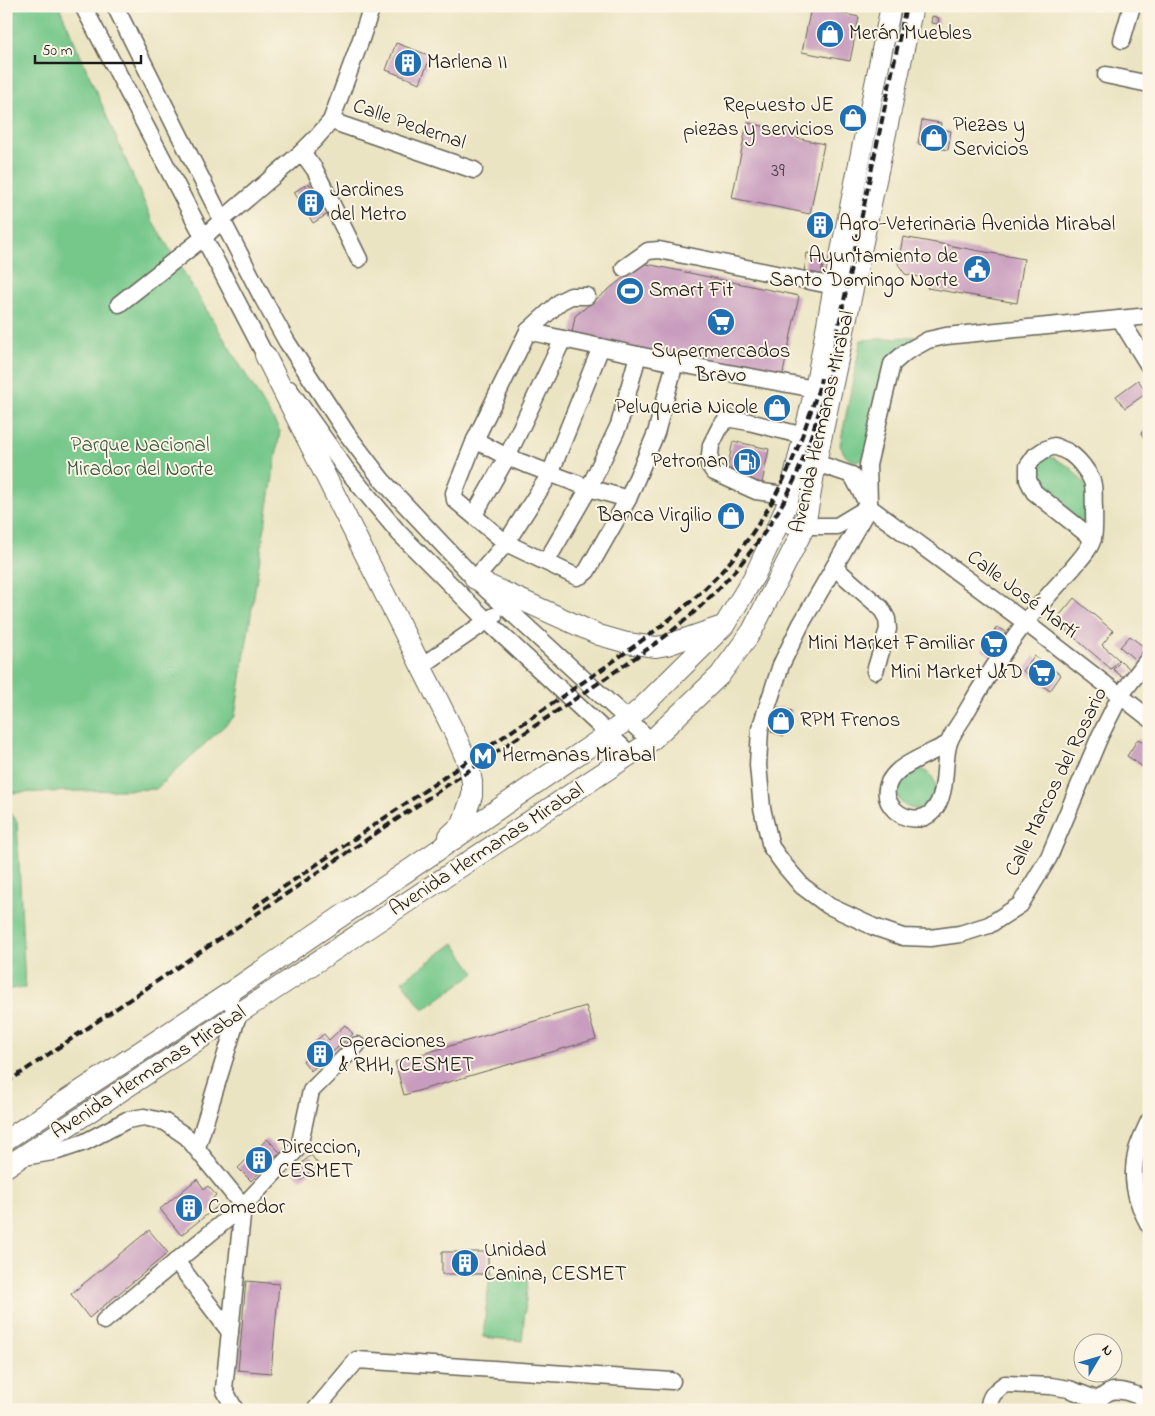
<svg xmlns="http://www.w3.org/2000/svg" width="1155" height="1416" viewBox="0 0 1155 1416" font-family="'Indie Flower',sans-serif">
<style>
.green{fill:#74c78a;stroke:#487253}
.building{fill:#c89cbe}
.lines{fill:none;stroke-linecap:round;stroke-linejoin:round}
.minor-casing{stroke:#646256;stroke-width:19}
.major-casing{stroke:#646256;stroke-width:22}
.minor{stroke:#fff;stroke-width:16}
.major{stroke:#fff;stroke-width:20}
.rail{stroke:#1c1c1c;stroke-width:4;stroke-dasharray:8 4;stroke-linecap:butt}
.labels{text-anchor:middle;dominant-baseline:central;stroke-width:4;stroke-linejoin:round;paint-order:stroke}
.number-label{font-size:19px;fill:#473c44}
.poi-label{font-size:21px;fill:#1c1c1c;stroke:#fcf5e5;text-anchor:start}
.street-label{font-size:21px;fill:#1c1c1c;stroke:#fcf5e5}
.park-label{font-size:21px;fill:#3b5842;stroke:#fcf5e5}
</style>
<rect width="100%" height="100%" fill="#fcf5e5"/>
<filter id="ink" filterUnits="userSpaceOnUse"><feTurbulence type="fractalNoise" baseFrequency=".02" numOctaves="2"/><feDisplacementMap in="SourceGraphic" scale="10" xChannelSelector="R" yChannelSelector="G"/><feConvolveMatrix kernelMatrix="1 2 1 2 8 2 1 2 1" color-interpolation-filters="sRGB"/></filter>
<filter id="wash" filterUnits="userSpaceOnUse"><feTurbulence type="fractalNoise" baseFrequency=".0096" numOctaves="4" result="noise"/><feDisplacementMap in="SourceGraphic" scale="20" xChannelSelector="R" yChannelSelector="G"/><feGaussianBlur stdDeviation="1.12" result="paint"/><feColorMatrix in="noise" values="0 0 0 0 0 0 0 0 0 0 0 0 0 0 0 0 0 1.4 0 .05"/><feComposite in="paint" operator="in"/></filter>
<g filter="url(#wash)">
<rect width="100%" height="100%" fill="#ebe4c3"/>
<!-- green -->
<g class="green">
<polygon points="6,6 59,6 152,220 280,431 235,716 156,789 6,793"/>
<path d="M925,336L906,346L865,458C851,465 845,458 840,445L861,340Z"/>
<polygon points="1048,455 1070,467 1086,485 1088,510 1083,524 1036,485 1036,467"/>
<circle cx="916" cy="789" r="20"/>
<polygon points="6,808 17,821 25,988 6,989"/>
<polygon points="454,943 475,973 423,1010 402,981"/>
<polygon points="490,1274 528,1278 522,1341 483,1337"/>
</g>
<g id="blocks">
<!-- building -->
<g class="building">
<polygon points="811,7 859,17 850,61 802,52"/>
<polygon points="932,16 939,18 938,24 931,23"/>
<polygon points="396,43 431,56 420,83 386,70"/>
<polygon points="922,120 941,123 940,129 951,131 948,150 918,144"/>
<polygon points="747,123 798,133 797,138 824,144 810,214 732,198"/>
<polygon points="309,183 328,214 313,223 294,192"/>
<polygon points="813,216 831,219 827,235 810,232"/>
<polygon points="903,237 1024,259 1017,303 927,288 929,279 905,274 898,264"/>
<polygon points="807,253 824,257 821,276 804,272"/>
<polygon points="642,263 799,296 782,378 571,338 575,316"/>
<polygon points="1138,380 1147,393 1125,408 1116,396"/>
<polygon points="773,399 785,401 782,416 770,414"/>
<polygon points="1149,428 1149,445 1141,433"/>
<polygon points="733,441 769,449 762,483 726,475"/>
<polygon points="727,512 735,513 734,521 726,519"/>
<polygon points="1074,598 1113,631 1102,645 1119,660 1111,669 1055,621"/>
<polygon points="997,627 1005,631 1005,637 992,657 982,650"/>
<polygon points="1130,636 1149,651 1140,664 1120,647"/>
<polygon points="1034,656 1061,675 1050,691 1023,671"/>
<polygon points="1121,661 1132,671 1126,676 1121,676 1113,669"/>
<polygon points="779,707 792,711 784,736 771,732"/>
<polygon points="1138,739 1149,746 1149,759 1143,767 1127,756"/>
<polygon points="586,1006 596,1039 404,1095 395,1062"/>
<polygon points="345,1025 353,1034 311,1071 303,1061 317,1048 313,1043 324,1034 329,1040"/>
<polygon points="267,1139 280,1152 251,1181 238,1168"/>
<polygon points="311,1155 318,1164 301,1180 293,1171"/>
<polygon points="197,1179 204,1189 208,1186 216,1195 212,1199 218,1206 181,1235 160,1209"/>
<polygon points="149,1230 168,1253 89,1318 71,1294"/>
<rect x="442" y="1252" width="46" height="22"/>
<polygon points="246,1281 279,1284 271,1373 238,1370"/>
</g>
</g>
</g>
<g filter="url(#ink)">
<use href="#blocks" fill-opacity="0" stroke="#646256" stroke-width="1"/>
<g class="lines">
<defs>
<g id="minor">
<polyline points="83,6 265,355 272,365"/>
<polyline points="115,6 222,220 262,297 287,342 347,434 382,480 475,579 651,741"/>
<polyline points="1122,40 1132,6"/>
<polyline points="1106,75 1149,84"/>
<polyline points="331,121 474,170"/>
<polyline points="302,152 315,170 359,259"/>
<polyline points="624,268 648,251 659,250 834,286"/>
<polyline points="119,304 203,238 222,220 302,152 316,138 331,121 360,42 372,6"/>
<polyline points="1120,319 1149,366"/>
<polyline points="528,331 561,301 571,296 587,296"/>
<polyline points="601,347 550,474 506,543 577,577 582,575 587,571 628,499"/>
<polyline points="289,389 345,468 399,533 486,620 631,755"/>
<polyline points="475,440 507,457 563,339"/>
<polyline points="805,463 816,463 852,475 869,507 1025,622 1149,718"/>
<polyline points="790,496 756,491 714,472 709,465 711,445 720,427 726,420 732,419 749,422 804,436"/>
<polyline points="869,503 868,465 892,364 906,352 928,340 946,336 1149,316"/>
<polyline points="869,507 801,624 781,665 760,729 758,765 762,808 771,847 785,866 802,886 829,906 874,927 903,937 930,938 960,934 989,925 1020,905 1049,857 1100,736 1120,696 1149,658"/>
<polyline points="474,515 507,457 589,488 628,499 656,433 675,363"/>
<polyline points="779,524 805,526 837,526 867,508"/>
<polyline points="546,562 589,488 619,425 638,355 675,363 815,389"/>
<polyline points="834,567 881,608 887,619 888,629 875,671"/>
<polyline points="475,579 506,543 455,500 454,493 475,440 528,331 563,339 638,355"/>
<polyline points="420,667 494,616"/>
<path d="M948,744C933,752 911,760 898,771C865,800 912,834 933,811C948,794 943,766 948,746C950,735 959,725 964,716C982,684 1002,653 1024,624C1039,605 1056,587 1072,569C1079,560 1090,550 1093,538C1095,529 1094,517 1094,508C1093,500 1095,489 1092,481C1088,471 1078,458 1068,452C1064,450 1059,448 1054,446L1044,450L1035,456L1028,466V480L1034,492L1093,539"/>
<path d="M1149,1121C1145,1130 1140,1140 1137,1150C1130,1177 1135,1200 1149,1225"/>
<polyline points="197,1148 238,1015 226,995"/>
<polyline points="24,1157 58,1151 85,1142 127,1120 144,1117 165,1122 187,1137 243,1206 299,1147 311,1091 357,1045"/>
<polyline points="176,1261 230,1332"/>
<polyline points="104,1321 243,1206"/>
<polyline points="235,1410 224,1389 243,1206"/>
<polyline points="315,1410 357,1360 672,1381"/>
<path d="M989,1410C988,1397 995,1391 1005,1384L1051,1386L1069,1389L1098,1400"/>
<path d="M1097,1410L1098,1400C1102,1397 1107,1392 1112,1391C1123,1389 1140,1396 1149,1401"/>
</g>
<g id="major">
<polyline points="265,355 457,738 469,766 472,782 472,796 462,824 449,836"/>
<polyline points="475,579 599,635 627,643 656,647 667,645 720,627"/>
<polyline points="6,1140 226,995 608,734 627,720 641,708 724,626 755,575 787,505 815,389 834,286 891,6"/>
<polyline points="6,1167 651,741 720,675 752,631 805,526 816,463 913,6"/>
</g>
</defs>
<!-- minor casing -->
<use href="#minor" class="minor-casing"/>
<!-- major casing -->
<use href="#major" class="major-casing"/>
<!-- minor -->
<use href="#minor" class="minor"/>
<!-- major -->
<use href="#major" class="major"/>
<!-- rail -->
<g class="rail">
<path d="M253,908L601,670C643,640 686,610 721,572C760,530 788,478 806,425C811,410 818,394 821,378"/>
<path d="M6,1083L606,678C625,664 644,652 663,638C710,602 752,557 781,506C801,472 812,433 824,396L906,6"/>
</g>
</g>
</g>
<!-- icons -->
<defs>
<symbol id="shop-disc" viewBox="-11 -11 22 22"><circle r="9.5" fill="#1f6fb2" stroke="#fcf5e5"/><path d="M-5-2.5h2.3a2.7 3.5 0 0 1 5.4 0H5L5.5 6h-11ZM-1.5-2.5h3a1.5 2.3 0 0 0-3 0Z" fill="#fff"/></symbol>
<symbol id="building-disc" viewBox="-11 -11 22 22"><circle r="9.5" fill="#1f6fb2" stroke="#fcf5e5"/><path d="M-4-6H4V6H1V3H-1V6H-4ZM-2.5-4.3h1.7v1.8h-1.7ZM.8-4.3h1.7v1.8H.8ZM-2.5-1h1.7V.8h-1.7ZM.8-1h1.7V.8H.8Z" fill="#fff"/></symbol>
<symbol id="civic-disc" viewBox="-11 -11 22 22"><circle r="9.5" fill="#1f6fb2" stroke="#fcf5e5"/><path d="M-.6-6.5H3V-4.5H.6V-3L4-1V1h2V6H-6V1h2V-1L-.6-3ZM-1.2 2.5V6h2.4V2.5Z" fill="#fff"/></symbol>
<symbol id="stadium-disc" viewBox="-11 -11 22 22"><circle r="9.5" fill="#1f6fb2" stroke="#fcf5e5"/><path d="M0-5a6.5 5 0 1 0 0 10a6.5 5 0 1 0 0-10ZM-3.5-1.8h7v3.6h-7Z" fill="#fff"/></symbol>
<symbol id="supermarket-disc" viewBox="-11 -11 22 22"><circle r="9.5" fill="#1f6fb2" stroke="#fcf5e5"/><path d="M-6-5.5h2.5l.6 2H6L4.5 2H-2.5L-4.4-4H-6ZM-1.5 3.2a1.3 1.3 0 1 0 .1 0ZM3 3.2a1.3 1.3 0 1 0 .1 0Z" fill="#fff"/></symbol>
<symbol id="fuel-disc" viewBox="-11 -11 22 22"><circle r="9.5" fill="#1f6fb2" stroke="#fcf5e5"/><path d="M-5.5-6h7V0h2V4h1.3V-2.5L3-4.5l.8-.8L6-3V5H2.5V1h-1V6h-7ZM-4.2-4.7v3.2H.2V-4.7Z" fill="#fff"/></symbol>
<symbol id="metro-disc" viewBox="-11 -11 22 22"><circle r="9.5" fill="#1f6fb2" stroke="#fcf5e5"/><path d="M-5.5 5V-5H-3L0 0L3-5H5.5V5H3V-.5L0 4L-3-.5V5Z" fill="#fff"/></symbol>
</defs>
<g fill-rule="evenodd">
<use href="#shop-disc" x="814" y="18" width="32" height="32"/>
<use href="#building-disc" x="392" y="47" width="32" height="32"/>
<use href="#shop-disc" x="837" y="102" width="32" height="32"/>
<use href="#shop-disc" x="918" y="122" width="32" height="32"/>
<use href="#building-disc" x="295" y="187" width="32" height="32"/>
<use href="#building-disc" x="804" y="209" width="32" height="32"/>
<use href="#civic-disc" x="961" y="253" width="32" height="32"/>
<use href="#stadium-disc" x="614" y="275" width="32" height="32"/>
<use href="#supermarket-disc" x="705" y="306" width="32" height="32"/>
<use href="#shop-disc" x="761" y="392" width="32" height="32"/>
<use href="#fuel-disc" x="731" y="446" width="32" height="32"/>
<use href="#shop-disc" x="715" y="500" width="32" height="32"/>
<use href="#supermarket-disc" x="978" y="628" width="32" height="32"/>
<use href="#supermarket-disc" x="1026" y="657" width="32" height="32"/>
<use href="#shop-disc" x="765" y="705" width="32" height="32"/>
<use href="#metro-disc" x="467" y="740" width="32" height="32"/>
<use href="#building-disc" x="304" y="1038" width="32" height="32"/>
<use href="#building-disc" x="243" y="1144" width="32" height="32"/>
<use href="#building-disc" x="173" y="1192" width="32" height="32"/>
<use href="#building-disc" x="449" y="1247" width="32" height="32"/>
</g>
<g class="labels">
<!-- number labels -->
<g class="number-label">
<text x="778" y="171">39</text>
</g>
<!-- poi labels -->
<g class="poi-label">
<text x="849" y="34">Merán Muebles</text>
<text x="427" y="63">Marlena II</text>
<text x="834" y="106" text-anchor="end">Repuesto JE<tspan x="834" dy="24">piezas y servicios</tspan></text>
<text x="953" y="126">Piezas y<tspan x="953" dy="24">Servicios</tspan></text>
<text x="330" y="191">Jardines<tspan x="330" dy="24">del Metro</tspan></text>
<text x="839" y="225">Agro-Veterinaria Avenida Mirabal</text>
<text x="958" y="257" text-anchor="end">Ayuntamiento de<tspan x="958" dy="24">Santo Domingo Norte</tspan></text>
<text x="649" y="291">Smart Fit</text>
<text x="721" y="352" text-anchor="middle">Supermercados<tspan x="721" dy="24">Bravo</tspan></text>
<text x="758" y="408" text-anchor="end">Peluqueria Nicole</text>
<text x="728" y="462" text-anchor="end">Petronan</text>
<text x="712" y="516" text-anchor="end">Banca Virgilio</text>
<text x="975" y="644" text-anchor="end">Mini Market Familiar</text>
<text x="1023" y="673" text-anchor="end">Mini Market J&amp;D</text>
<text x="800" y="721">RPM Frenos</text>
<text x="502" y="756">Hermanas Mirabal</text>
<text x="339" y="1042">Operaciones<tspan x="339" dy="24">&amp; RHH, CESMET</tspan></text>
<text x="278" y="1148">Direccion,<tspan x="278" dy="24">CESMET</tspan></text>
<text x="208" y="1208">Comedor</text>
<text x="484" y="1251">Unidad<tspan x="484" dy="24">Canina, CESMET</tspan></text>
</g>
<!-- street labels -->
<g class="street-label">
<text transform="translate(409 125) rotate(19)">Calle Pedernal</text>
<text transform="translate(823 422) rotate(-77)">Avenida Hermanas Mirabal</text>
<text transform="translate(1022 595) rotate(37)">Calle José Martí</text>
<text transform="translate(1057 782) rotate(-64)">Calle Marcos del Rosario</text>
<text transform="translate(487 850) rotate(-33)">Avenida Hermanas Mirabal</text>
<text transform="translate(149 1073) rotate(-33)">Avenida Hermanas Mirabal</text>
</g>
<!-- park labels -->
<g class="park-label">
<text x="140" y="446">Parque Nacional<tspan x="140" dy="24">Mirador del Norte</tspan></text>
</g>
</g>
<!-- margin -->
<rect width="1155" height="1416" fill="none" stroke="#fcf5e5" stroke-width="25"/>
<!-- north arrow -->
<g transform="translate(1098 1358) rotate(52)"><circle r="24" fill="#fcf5e5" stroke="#a29e95"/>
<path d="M0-4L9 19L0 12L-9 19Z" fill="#1f6fb2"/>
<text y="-8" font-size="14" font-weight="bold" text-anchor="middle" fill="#1c1c1c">N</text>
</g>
<!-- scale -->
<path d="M35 55v8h106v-8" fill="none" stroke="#1c1c1c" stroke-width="2.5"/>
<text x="42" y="55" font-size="15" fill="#1c1c1c" stroke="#fcf5e5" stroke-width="4" paint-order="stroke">50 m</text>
</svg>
